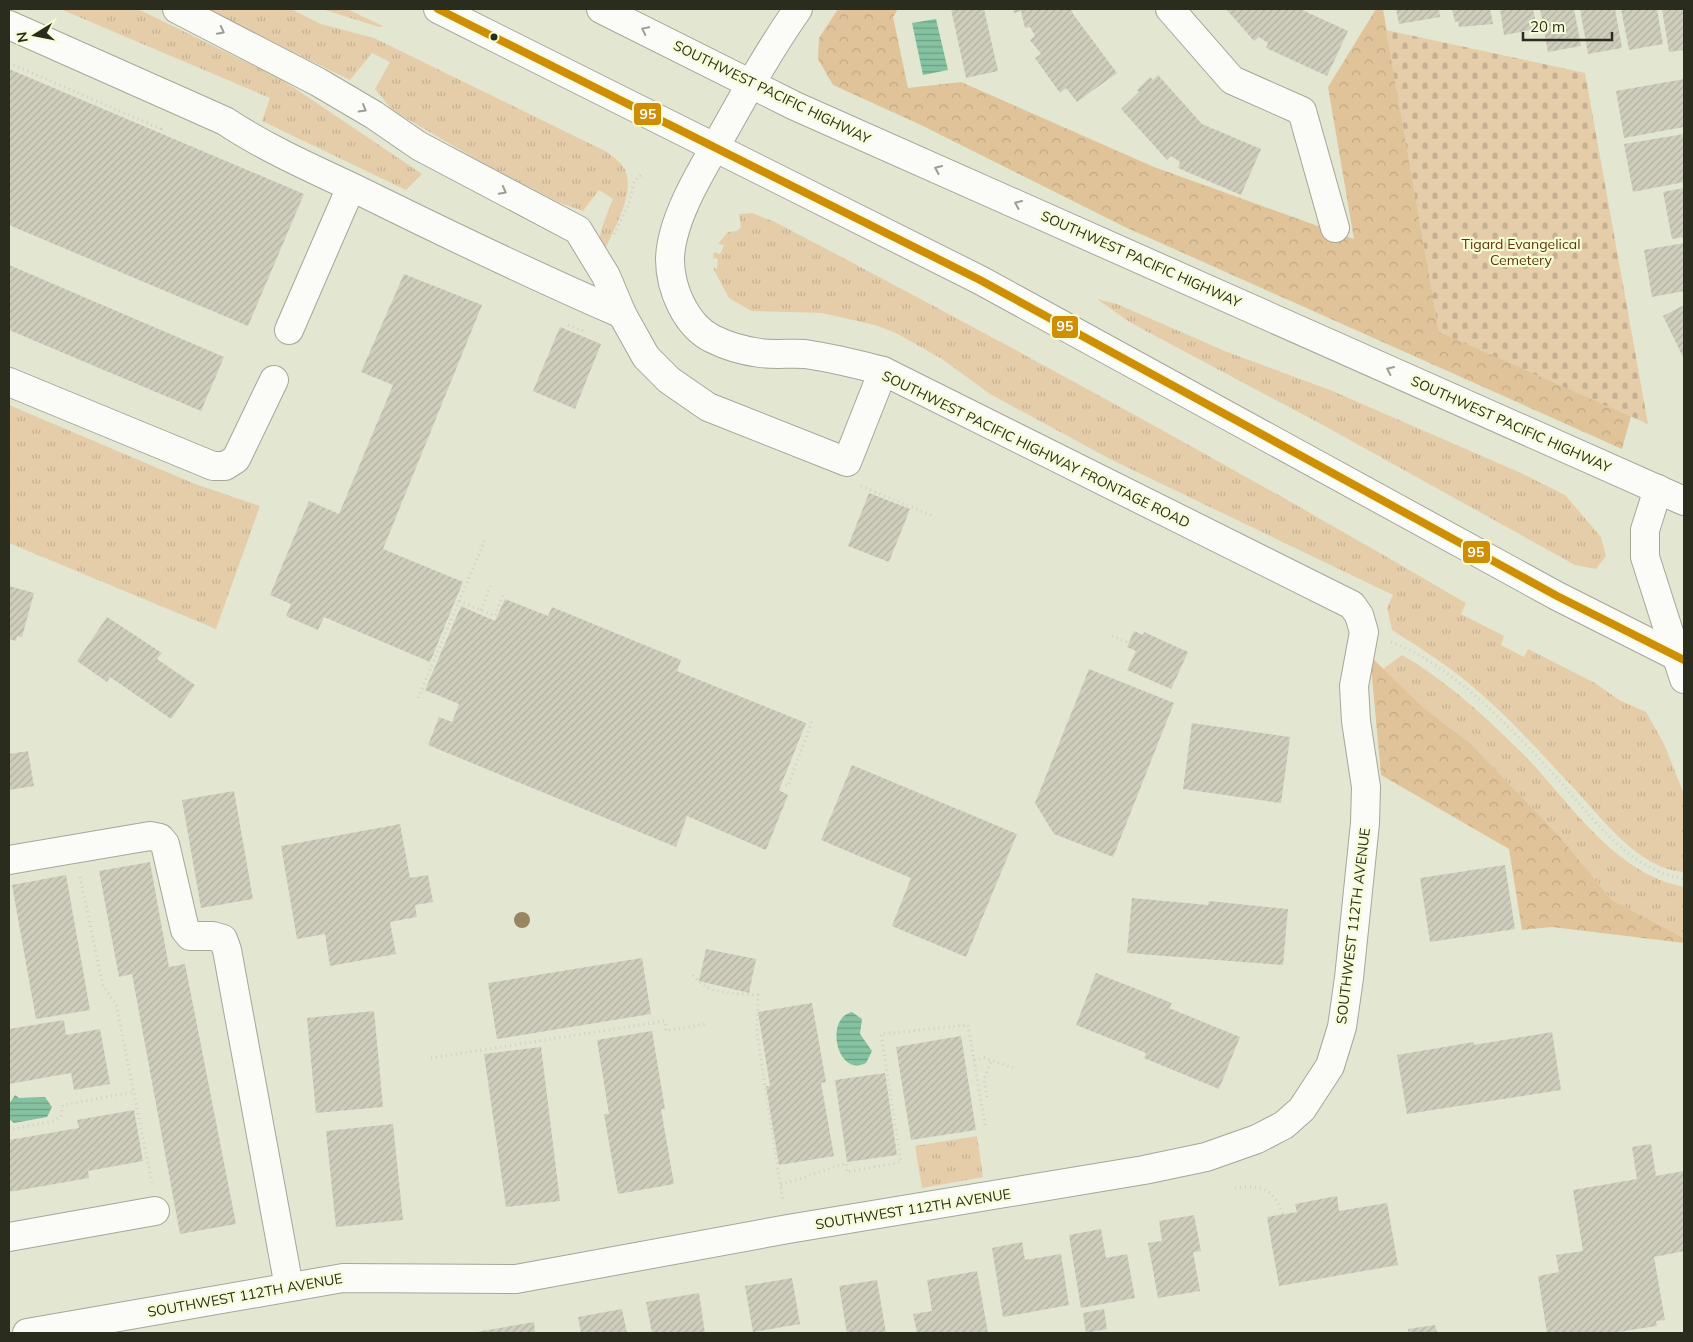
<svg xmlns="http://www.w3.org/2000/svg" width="1693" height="1342" viewBox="0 0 1693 1342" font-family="Mulish,sans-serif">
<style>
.grass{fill:url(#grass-tufts)}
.forest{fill:url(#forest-crowns)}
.cemetery{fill:url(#cemetery-stones)}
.water{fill:url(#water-rules)}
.building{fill:url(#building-hatch)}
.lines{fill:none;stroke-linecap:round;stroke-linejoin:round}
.minor-casing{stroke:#a5a798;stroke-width:30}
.major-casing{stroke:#a5a798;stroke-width:30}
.highway-casing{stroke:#a5a798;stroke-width:30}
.path{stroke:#cfcfc9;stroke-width:3;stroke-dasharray:1 4;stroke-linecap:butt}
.minor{stroke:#fbfbf8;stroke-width:28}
.major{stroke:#fbfbf8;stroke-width:28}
.highway{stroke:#fbfbf8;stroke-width:28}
.bus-1-casing{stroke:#f6fcd6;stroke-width:11}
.bus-1{stroke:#ce8e06;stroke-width:8}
.tree{fill:#998562}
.oneway{stroke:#9d9e96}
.bus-dot{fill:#2a2c1e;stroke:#f6fcd6;stroke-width:2}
.labels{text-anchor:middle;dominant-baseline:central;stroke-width:4.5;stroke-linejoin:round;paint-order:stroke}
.street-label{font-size:14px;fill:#2a2c1e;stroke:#f6fcd6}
.park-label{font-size:14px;fill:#5d3608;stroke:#f6fcd6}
.line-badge{stroke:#f6fcd6;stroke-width:2}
.badge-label{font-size:14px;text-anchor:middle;font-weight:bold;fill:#fff}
</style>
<defs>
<pattern id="grass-tufts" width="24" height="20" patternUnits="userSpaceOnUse" patternTransform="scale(1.25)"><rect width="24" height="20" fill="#e6cdaa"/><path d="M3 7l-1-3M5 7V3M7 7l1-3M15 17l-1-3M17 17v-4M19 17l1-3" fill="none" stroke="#c5b092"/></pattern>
<pattern id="forest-crowns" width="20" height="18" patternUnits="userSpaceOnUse" patternTransform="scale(1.25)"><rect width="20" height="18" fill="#e1c39a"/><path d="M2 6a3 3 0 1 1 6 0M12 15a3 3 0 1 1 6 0" fill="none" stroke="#c1a884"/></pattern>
<pattern id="cemetery-stones" width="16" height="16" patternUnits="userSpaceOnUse" patternTransform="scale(1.25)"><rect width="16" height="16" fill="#e6cdaa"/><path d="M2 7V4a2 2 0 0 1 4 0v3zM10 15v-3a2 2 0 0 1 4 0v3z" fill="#c5b092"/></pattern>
<pattern id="water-rules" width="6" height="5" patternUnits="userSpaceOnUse" patternTransform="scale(1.25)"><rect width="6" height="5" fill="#85c2a1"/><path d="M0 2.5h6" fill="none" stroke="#6d9e83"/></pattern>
<pattern id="building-hatch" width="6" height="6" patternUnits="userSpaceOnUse" patternTransform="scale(1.25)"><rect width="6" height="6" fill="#cfcebd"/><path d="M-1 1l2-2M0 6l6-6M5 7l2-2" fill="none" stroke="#b2b1a2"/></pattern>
</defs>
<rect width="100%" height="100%" fill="#e3e6d1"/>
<!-- grass -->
<g class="grass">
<polygon points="60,9 136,9 142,11 281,79 422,174 406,190 262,121 270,98"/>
<path d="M205,9H291L321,24L374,38L607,152C612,156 618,160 622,165C641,190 609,234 601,260C596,234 604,223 613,199L599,190L583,211L558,202L481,162L392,110L375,89L390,62L372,53L350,80Z"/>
<polygon points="322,9 347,9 383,26 379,27"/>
<path d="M752,213L775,222C1008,344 1239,470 1466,603L1461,614L1504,636L1501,645L1524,657L1528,649L1595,683L1619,700L1646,712L1664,744L1684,794V872C1636,869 1598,812 1567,781C1539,751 1510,719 1479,692C1452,668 1422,649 1392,630L1387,608L1393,595L1110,459L990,394L942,359L896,333L875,325L822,313L751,311L729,298L713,268L717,269L718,259L713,258L714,252L720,254L724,245L718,244L728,232L737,231L741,227L739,214Z"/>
<polygon points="1097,299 1117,304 1227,352 1330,390 1521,473 1565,495 1601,537 1606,556 1596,569 1575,565 1321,424 1131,323"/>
<polygon points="9,405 195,484 260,506 216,629 9,543"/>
<path d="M1402,655C1450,683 1489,720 1528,759C1574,808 1615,873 1684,887V938L1612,900L1560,837L1470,743L1424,708L1383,669Z"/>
<polygon points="977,1136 983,1177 922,1188 915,1146"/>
</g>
<!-- forest -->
<g class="forest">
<polygon points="838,9 898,9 893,17 908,88 961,82 1154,167 1354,239 1328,87 1376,9 1383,9 1439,331 1631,416 1622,449 1125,227 921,125 833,85 818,59 819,38"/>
<polygon points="1370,656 1424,708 1470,743 1560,837 1612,900 1684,938 1684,943 1552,927 1522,930 1509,849 1381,775"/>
</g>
<!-- cemetery -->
<polygon class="cemetery" points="1386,30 1585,73 1648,424 1439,332"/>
<!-- water -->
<g class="water">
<polygon points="936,19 948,70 923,75 912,23"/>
<path d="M852,1012L862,1019L860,1034L872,1051L866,1063C837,1078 824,1018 852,1012Z"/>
<polygon points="15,1095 19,1098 45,1097 52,1107 47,1117 14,1123 9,1119 9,1104"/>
</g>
<!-- building -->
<g class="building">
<polygon points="951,9 984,9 998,71 966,78"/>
<polygon points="1013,9 1071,9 1073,14 1117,73 1077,102 1066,88 1060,93 1035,58 1041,54 1030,40 1035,36 1030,27 1025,28 1021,11 1014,13"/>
<polygon points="1226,9 1300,9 1348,31 1327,76 1266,48 1268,43 1259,37 1254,41"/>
<polygon points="1396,9 1439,9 1440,17 1399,24"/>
<polygon points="1452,9 1490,9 1493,24 1459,27 1458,21 1455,22"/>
<polygon points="1500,9 1533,9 1537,29 1504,35"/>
<polygon points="1540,9 1574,9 1581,46 1548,52"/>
<polygon points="1580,9 1615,9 1622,48 1588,54"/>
<polygon points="1621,9 1657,9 1663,44 1629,50"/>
<polygon points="1662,9 1684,9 1684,50 1669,52"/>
<polygon points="9,69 304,194 248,326 9,225"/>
<polygon points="1158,75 1202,124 1261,149 1241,195 1178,168 1180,162 1171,156 1167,160 1121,109 1139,92 1137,90 1150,77 1153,80"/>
<polygon points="1684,79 1684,127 1624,138 1616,91"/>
<polygon points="1684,134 1684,182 1633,192 1624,144"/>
<polygon points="1684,188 1684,237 1672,239 1663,192"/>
<polygon points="1684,243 1684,291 1652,297 1644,250"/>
<polygon points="9,265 224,357 201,411 9,330"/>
<polygon points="404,274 482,305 383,549 463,582 430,662 324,617 318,630 286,616 291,604 270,595 309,501 339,514 393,385 361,372"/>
<polygon points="1684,305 1684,359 1663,316"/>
<polygon points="560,327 601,344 575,409 533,391"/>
<polygon points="869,493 910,509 889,562 848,546"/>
<polygon points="9,586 34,593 22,637 17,636 16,641 9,639"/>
<polygon points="505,599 548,616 552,607 681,660 677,671 806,723 779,790 788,795 766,850 687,816 676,847 428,745 439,717 452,722 459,704 425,690 461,606 495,621"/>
<polygon points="107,617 162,653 157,659 195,685 171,719 110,677 107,682 77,661"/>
<polygon points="1134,631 1143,635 1144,632 1188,652 1171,689 1127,670 1136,651 1127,647"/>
<polygon points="1089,669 1174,703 1113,857 1054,834 1035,803"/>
<polygon points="1192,723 1290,737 1281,803 1183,789"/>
<polygon points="28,751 34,786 9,790 9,754"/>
<polygon points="852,765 1017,834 966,957 892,926 911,878 821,840"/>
<polygon points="234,791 253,899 201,908 182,800"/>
<polygon points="400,824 410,878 428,875 433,902 415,905 417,917 390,922 396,954 330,966 325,934 297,939 281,846"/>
<polygon points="150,862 169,967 185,964 236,1224 180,1234 132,974 119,977 99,871"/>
<polygon points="1505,865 1515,929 1430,942 1420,878"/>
<polygon points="66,875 90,1010 36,1019 12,885"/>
<polygon points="1132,898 1208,905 1209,901 1288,909 1283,965 1127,953"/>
<polygon points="706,949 756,959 749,993 699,981"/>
<polygon points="642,958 651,1014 497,1039 488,983"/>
<polygon points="1096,973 1172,1003 1169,1008 1240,1037 1219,1089 1144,1058 1146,1053 1076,1025"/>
<polygon points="812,1003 826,1082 821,1083 834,1156 779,1165 766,1086 770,1086 758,1012"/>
<polygon points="374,1011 383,1107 316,1113 307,1018"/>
<polygon points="64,1020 66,1035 100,1029 110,1084 74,1090 71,1073 9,1084 9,1029"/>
<polygon points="652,1031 665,1109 661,1109 674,1184 618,1194 604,1114 609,1114 597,1040"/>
<polygon points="1552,1032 1561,1090 1407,1114 1397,1055 1474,1042 1474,1045"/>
<polygon points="961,1036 976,1130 911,1140 896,1047"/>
<polygon points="541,1047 560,1201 506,1207 484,1054"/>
<polygon points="885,1073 897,1155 847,1162 835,1080"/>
<polygon points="134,1110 143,1161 88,1171 89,1178 9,1192 9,1140 79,1128 77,1120"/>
<polygon points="393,1124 403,1220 336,1227 326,1131"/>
<polygon points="1651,1144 1656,1176 1684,1171 1684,1251 1654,1257 1665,1320 1656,1321 1657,1326 1611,1333 1547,1333 1538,1276 1559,1272 1556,1255 1583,1251 1573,1190 1637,1179 1632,1147"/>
<polygon points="1337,1196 1339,1211 1387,1203 1398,1265 1279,1286 1267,1217 1297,1212 1295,1204"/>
<polygon points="1194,1215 1201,1251 1193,1252 1200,1291 1158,1298 1148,1243 1162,1241 1159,1221"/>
<polygon points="1101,1229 1106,1258 1127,1254 1135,1298 1081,1308 1069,1235"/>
<polygon points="1022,1242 1025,1260 1061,1254 1069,1305 1003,1317 992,1248"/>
<polygon points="977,1271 988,1333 917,1333 913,1314 932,1311 927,1280"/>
<polygon points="792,1278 800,1324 753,1332 745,1286"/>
<polygon points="877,1280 886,1333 847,1333 839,1286"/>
<polygon points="699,1293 705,1333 652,1333 646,1302"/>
<polygon points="622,1309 627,1333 581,1333 578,1317"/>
<polygon points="1104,1309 1107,1329 1086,1333 1083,1313"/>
<polygon points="534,1322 535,1333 476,1333 476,1332"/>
<polygon points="1435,1325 1437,1333 1408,1333 1408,1329"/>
</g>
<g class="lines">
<defs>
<g id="minor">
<polyline points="177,9 318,82 374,115 419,146 578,230 606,276 622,314 646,357 669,380 708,407 847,462 883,371"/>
<polyline points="1170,9 1232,80 1302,111 1335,228"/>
<path d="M9,25L225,121C270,151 321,172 370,196C453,237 537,277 622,314"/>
<polyline points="289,330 351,187"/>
<polyline points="9,382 213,466 225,466 236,459 274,380"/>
<polyline points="9,860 150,836 160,838 165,844 185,930 190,936 213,936 223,939 227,950 289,1287"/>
<polyline points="9,1237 155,1211"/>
<path d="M27,1333L343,1278L516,1279L788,1229L1144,1170L1206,1157L1257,1139L1284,1125L1302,1109L1330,1066L1342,1027L1349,978L1365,823L1366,787L1356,721L1354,686L1364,632L1359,615L1352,605L883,371C857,364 832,358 805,354C790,353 775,355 760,353C745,351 727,346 713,339C686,326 670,289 670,259C671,219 702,169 722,135C746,92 770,49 798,9"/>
</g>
<polyline id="major" points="1658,489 1645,530 1645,557 1684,679"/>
<g id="highway">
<polyline points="438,9 980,280 1557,596 1684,660"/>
<polyline points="601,9 795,106 1684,501"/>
</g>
</defs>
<!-- minor casing -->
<use href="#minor" class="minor-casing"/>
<!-- major casing -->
<use href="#major" class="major-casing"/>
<!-- highway casing -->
<use href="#highway" class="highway-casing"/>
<!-- path -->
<g class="path">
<polyline points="9,63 161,129 158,132"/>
<polyline points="614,234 629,204 634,181 641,175"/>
<polyline points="568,325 586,332"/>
<polyline points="861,486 935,517"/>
<polyline points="459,601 495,616 504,592"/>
<polyline points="481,610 490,586"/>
<polyline points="1112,636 1129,643"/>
<path d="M1391,642C1451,664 1513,730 1556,777C1592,817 1627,869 1684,879"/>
<polyline points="418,698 485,540"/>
<polyline points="781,783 788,786 812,721"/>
<polyline points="80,877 103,986 116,1004 152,1183"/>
<path d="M693,975C708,996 735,993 758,995L757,1034L783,1202"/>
<polyline points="431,1058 665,1021 666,1031 706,1024"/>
<polyline points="974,1060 984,1058 1017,1069"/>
<polyline points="987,1097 984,1079 991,1061"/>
<polyline points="9,1127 11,1129 54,1121 61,1116 63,1105 133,1092"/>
<polyline points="781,1185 846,1163 847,1172 901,1162 881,1034 968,1025 985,1125"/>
<path d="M1235,1188C1260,1184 1273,1188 1283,1214"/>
</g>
<!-- minor -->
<use href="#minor" class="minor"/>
<!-- major -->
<use href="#major" class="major"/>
<!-- highway -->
<use href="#highway" class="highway"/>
<defs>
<polyline id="bus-1" points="438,9 980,280 1557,596 1684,660"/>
</defs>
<!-- bus-1 casing -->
<use href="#bus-1" class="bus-1-casing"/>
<!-- bus-1 -->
<use href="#bus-1" class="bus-1"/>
</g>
<!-- trees -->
<circle class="tree" cx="522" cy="920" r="8"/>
<!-- one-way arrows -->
<defs><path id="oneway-chevron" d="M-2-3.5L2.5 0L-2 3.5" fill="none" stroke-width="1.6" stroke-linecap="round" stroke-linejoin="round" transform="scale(1.25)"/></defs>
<g class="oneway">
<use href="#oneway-chevron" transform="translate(645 30) rotate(-154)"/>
<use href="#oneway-chevron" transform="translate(221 31) rotate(27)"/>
<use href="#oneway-chevron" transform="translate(363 109) rotate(30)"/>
<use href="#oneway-chevron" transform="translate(938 169) rotate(-156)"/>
<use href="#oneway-chevron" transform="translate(503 191) rotate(28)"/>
<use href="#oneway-chevron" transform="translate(1018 204) rotate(-156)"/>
<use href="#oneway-chevron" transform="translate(1390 370) rotate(-156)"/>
</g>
<!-- markers -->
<circle class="bus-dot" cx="494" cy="37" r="4.5"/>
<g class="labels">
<!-- street labels -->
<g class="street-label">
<text transform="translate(772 92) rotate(26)">SOUTHWEST PACIFIC HIGHWAY</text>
<text transform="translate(1141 259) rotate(24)">SOUTHWEST PACIFIC HIGHWAY</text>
<text transform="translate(1511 424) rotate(24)">SOUTHWEST PACIFIC HIGHWAY</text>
<text transform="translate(1036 449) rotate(26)">SOUTHWEST PACIFIC HIGHWAY FRONTAGE ROAD</text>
<text transform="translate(1353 926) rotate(-83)">SOUTHWEST 112TH AVENUE</text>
<text transform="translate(913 1209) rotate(-9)">SOUTHWEST 112TH AVENUE</text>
<text transform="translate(245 1295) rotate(-10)">SOUTHWEST 112TH AVENUE</text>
</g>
<!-- park labels -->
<g class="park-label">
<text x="1521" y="244">Tigard Evangelical<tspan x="1521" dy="16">Cemetery</tspan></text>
</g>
</g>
<g class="line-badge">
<rect x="633" y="102" width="29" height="24" rx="5" fill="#ce8e06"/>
<rect x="1051" y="315" width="28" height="24" rx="5" fill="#ce8e06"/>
<rect x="1462" y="540" width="29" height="24" rx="5" fill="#ce8e06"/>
</g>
<g class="badge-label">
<text x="648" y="119">95</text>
<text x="1065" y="331">95</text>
<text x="1476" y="557">95</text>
</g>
<!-- border -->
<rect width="1693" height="1342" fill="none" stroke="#2a2c1e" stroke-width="20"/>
<!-- north arrow -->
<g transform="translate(35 35) rotate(260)" stroke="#f6fcd6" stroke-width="4" paint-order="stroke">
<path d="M0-4L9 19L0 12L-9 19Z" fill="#2a2c1e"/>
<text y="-8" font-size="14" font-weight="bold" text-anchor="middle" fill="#2a2c1e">N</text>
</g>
<!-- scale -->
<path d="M1523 32v8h89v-8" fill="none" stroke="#2a2c1e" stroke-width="2.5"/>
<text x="1530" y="32" font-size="15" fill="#2a2c1e" stroke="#f6fcd6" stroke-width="4" paint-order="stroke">20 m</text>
</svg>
